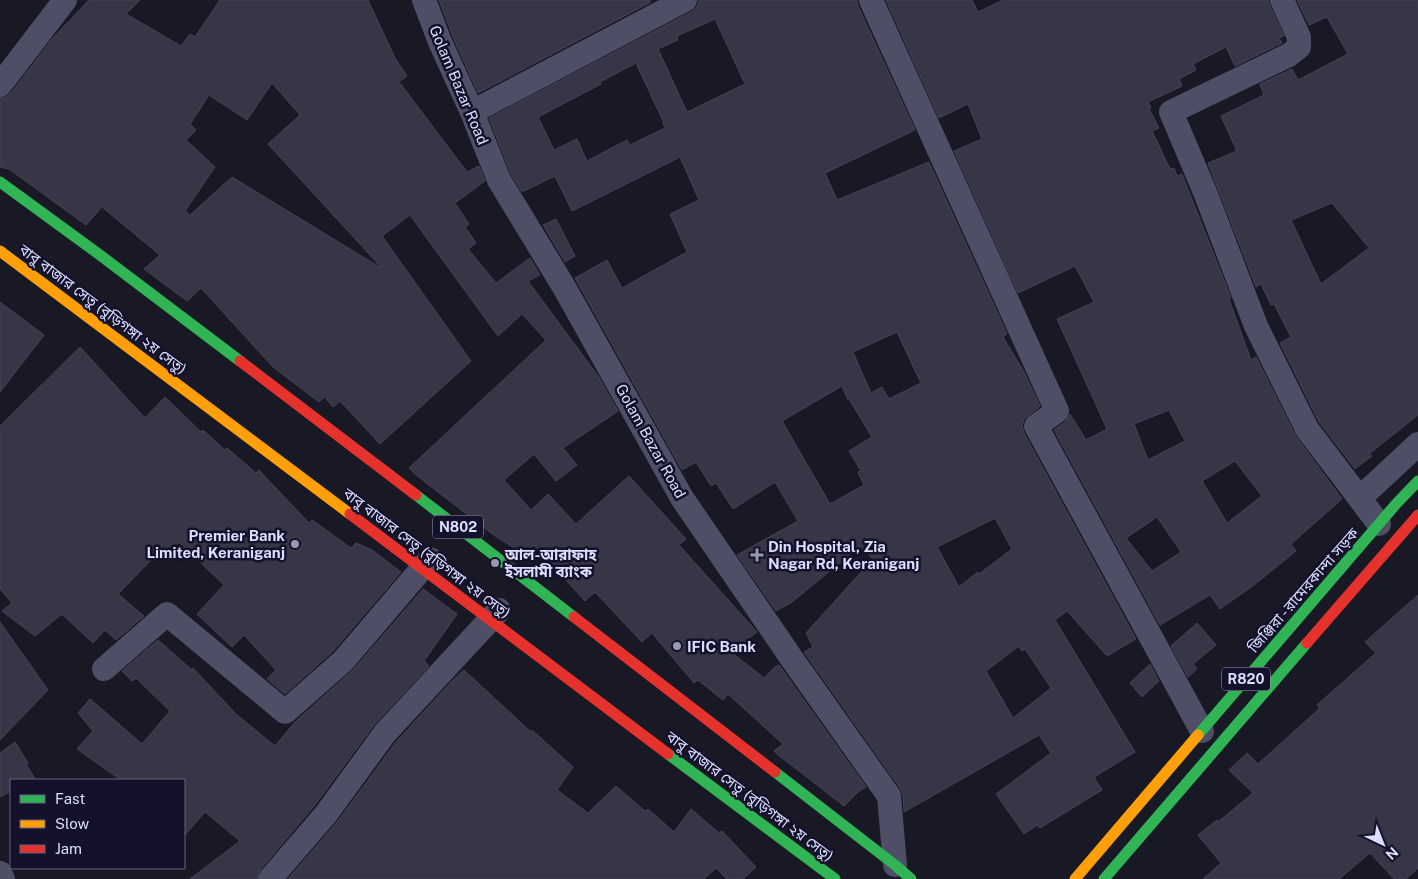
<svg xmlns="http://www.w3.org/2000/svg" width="1418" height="879" viewBox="0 0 1418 879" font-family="'Public Sans','Noto Sans Bengali',sans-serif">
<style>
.building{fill:#373646;stroke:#454358;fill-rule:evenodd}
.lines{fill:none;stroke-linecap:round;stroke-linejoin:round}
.street{stroke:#4e4e66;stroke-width:24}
.fast{stroke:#30b455;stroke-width:11}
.slow{stroke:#ff9f0a;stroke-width:11}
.jam{stroke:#e5322d;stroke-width:11}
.poi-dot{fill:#9898b3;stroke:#14122b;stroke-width:2}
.labels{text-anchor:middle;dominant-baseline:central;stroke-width:5;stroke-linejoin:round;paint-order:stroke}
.shield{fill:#14122b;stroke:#a1a0bf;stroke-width:1}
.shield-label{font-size:14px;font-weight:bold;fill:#ddf}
.street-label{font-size:15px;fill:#ddf;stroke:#14122b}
.poi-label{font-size:15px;font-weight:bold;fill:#ddf;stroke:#14122b;text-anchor:start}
</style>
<rect width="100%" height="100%" fill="#191825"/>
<!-- building -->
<g class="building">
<path d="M89,0H140L126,14L181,46L190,34L195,37L220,0H368L395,58L407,76L399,82L467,172L479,166L485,181L455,203L469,224L465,227L476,243L468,249L496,283L530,258L540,275L528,281L598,376L618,411L563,448L577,465L556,481L534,454L504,480L531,510L548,494L576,524L629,476L686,539L679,545L757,632L731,652L764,678L775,667L779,665L866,787L859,791L844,806L777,754L774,751L783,744L728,694L723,700L698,680L694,683L652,633L642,642L595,592L585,601L534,545L524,554L495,536L416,475L409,468L546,340L522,314L498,336L410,215L382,236L471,361L380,444L340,401L333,407L325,397L319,402L273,367L201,288L187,301L144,269L160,255L102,207L86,225L9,169L0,167V98L6,97L11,93L52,39ZM272,83L300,115L268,144L381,267V268L232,177L190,215L185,211L215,167L186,140L196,130L190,124L209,95L247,120Z"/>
<polygon points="439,0 649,0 651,2 478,93 453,37"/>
<path d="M699,0H857L858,6L915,130L825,173L837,200L929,162L1007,334L1003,337L1024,372L1040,406L1024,419L1022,426L1024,433L1136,639L1107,656L1067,611L1055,620L1135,752L1094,777L1102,790L1040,828L1037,825L1024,834L996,794L1051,753L1039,735L904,812L903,795L900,788L804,652L813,647L806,633L873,559L860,546L792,602L776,611L737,555L798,521L775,482L733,509L716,483L711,486L696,462L682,470L575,278L607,260L622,288L687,252L670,214L699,200L680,157L572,211L555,176L522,192L511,174L489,118L691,12L697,7ZM715,19L745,84L687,112L658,49L678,40L677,36ZM636,63L664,123H663L665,128L630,145L627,140L587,161L577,139L554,150L538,117L601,84L600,82ZM897,332L921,383L889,399L882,387L871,393L853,352ZM842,386L848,400L849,399L872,437L849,451L861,471L858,472L864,485L830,504L782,421ZM995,518L1012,549L979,574L978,572L959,587L937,547ZM1019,646L1022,651L1025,649L1051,688L1013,718L986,671Z"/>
<path d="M886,0H972L978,12L1003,0H1268L1270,6L1284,36L1279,38L1282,43L1235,66L1226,47L1193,64L1196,70L1179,79L1182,86L1148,102L1151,108L1149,109L1159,128L1152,131L1170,169L1174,168L1177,176L1182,174L1231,298L1229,299L1251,360L1256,357L1295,435L1342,499L1291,544L1296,551L1254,585L1220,609L1210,595L1160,625L1054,430L1065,422L1070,414L1086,440L1107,429L1057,319L1094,302L1075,266L1018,293L954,151L982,139L968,104L939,118ZM1169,410L1185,441L1148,460L1134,424ZM1235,461L1262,496L1227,523L1202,481ZM1157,517L1181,552L1152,571L1126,538Z"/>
<path d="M1297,0H1418V415L1369,454L1372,456L1355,469L1319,422L1280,343L1291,337L1274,304L1271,305L1261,284L1256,287L1208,163L1237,151L1221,116L1264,95L1260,84L1292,69L1298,80L1348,54L1327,17L1309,25ZM1332,203L1369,248L1321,284L1291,220Z"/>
<polygon points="556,219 575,256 565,262 543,225"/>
<polygon points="0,302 44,335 0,392"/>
<polygon points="80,347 145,418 165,397 201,432 203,430 225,450 227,448 256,473 259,470 309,523 312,520 351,548 356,543 372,550 401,572 333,651 285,694 267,679 276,670 244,635 232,647 197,614 224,585 179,542 162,558 157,554 118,594 144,616 116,640 105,630 93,643 62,614 35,636 2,611 12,603 0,589 0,426"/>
<polygon points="423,589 457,614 424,661 429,666 374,725 315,805 260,870 257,879 190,879 240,841 205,812 184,836 184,780 121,780 77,749 93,731 78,713 90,699 142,744 170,711 136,678 132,681 122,671 158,640 192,670 193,668 236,714 275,746 296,721 353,670"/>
<polygon points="1418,595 1418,868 1406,879 1394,879 1370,853 1339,879 1203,879 1221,863 1198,835 1217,820 1218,822 1253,793 1229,770 1247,753 1258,764 1320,708 1317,705 1376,653 1365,642"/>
<polygon points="0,622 48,690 0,740"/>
<polygon points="1197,623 1216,645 1193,664 1197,669 1188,677 1171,646"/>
<polygon points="1150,664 1159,681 1142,697 1130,683"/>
<polygon points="464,670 531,732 532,730 573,767 557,790 588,813 616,786 645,811 648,809 674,832 691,809 719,833 722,831 756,867 743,879 727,879 716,868 704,879 288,879 337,822 396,742 451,682"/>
<polygon points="15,742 28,763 26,764 35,779 32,780 11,780 11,791 0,797 0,753"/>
</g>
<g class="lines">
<!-- street -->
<g class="street">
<polyline points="424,0 440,42 472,112 499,180 564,287 682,498 792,659 889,796 895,865"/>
<polyline points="871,0 1057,411 1036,426 1202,731"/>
<polyline points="1282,0 1299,37 1299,47 1289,55 1171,112 1205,192 1256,326 1307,429 1379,524"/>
<polyline points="0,85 65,0"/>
<polyline points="472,112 685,0"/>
<polyline points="1360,498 1418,444"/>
<polyline points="104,669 167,614 285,712 343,661 430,559"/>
<polyline points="0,873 3,879"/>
<polyline points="270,879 326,814 385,733 499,610"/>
</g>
<!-- fast -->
<g class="fast">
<polyline points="0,182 100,255 240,361"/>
<polyline points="416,495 574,617"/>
<polyline points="1198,735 1396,504 1418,481"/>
<polyline points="668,754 835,879"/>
<polyline points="775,772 895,865 911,879"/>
<polyline points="1104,879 1307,643"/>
</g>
<!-- slow -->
<g class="slow">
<polyline points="0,251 350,514"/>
<polyline points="1075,879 1198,735"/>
</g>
<!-- jam -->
<g class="jam">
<polyline points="240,361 416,495"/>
<polyline points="350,514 668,754"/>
<polyline points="574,617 775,772"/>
<polyline points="1307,643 1418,515"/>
</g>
</g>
<!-- markers -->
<g class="poi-dot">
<circle cx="295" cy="544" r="5"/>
<path d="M754.5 547.5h5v5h5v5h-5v5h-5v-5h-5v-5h5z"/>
<circle cx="495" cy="563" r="5"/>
<circle cx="677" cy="646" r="5"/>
</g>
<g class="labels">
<!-- shield labels -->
<g class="shield">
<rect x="433" y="515.5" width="50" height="23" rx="4"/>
<rect x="1222" y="667.5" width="48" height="23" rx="4"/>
</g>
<g class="shield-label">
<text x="458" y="527">N802</text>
<text x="1246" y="679">R820</text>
</g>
<!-- street labels -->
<g class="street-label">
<text transform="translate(459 85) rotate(67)">Golam Bazar Road</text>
<text transform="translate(103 309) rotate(37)">বাবু বাজার সেতু (বুড়িগঙ্গা ২য় সেতু)</text>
<text transform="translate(651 441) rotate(61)">Golam Bazar Road</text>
<text transform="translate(427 553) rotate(37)">বাবু বাজার সেতু (বুড়িগঙ্গা ২য় সেতু)</text>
<text transform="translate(1303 590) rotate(-49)">জিঞ্জিরা - রামেরকান্দা সড়ক</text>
<text transform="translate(750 796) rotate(37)">বাবু বাজার সেতু (বুড়িগঙ্গা ২য় সেতু)</text>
</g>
<!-- poi labels -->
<g class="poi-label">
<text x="285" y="535" text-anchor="end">Premier Bank<tspan x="285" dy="17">Limited, Keraniganj</tspan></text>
<text x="768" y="546">Din Hospital, Zia<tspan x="768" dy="17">Nagar Rd, Keraniganj</tspan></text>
<text x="505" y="554">আল-আরাফাহ<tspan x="505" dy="17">ইসলামী ব্যাংক</tspan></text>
<text x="687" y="646">IFIC Bank</text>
</g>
</g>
<!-- legend -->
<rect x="10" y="779" width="175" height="90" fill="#14122b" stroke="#646380"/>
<rect x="20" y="795" width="25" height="8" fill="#30b455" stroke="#646380"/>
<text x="55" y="804" font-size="15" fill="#ddddff">Fast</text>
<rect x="20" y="820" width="25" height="8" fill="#ff9f0a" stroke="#646380"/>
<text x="55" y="829" font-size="15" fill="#ddddff">Slow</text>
<rect x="20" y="845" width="25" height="8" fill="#e5322d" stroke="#646380"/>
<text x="55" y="854" font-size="15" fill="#ddddff">Jam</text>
<!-- north arrow -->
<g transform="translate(1383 844) rotate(137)" stroke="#14122b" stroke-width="4" paint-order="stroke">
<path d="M0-4L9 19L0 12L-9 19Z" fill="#ddddff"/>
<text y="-8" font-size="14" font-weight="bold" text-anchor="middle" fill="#ddddff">N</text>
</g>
</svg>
